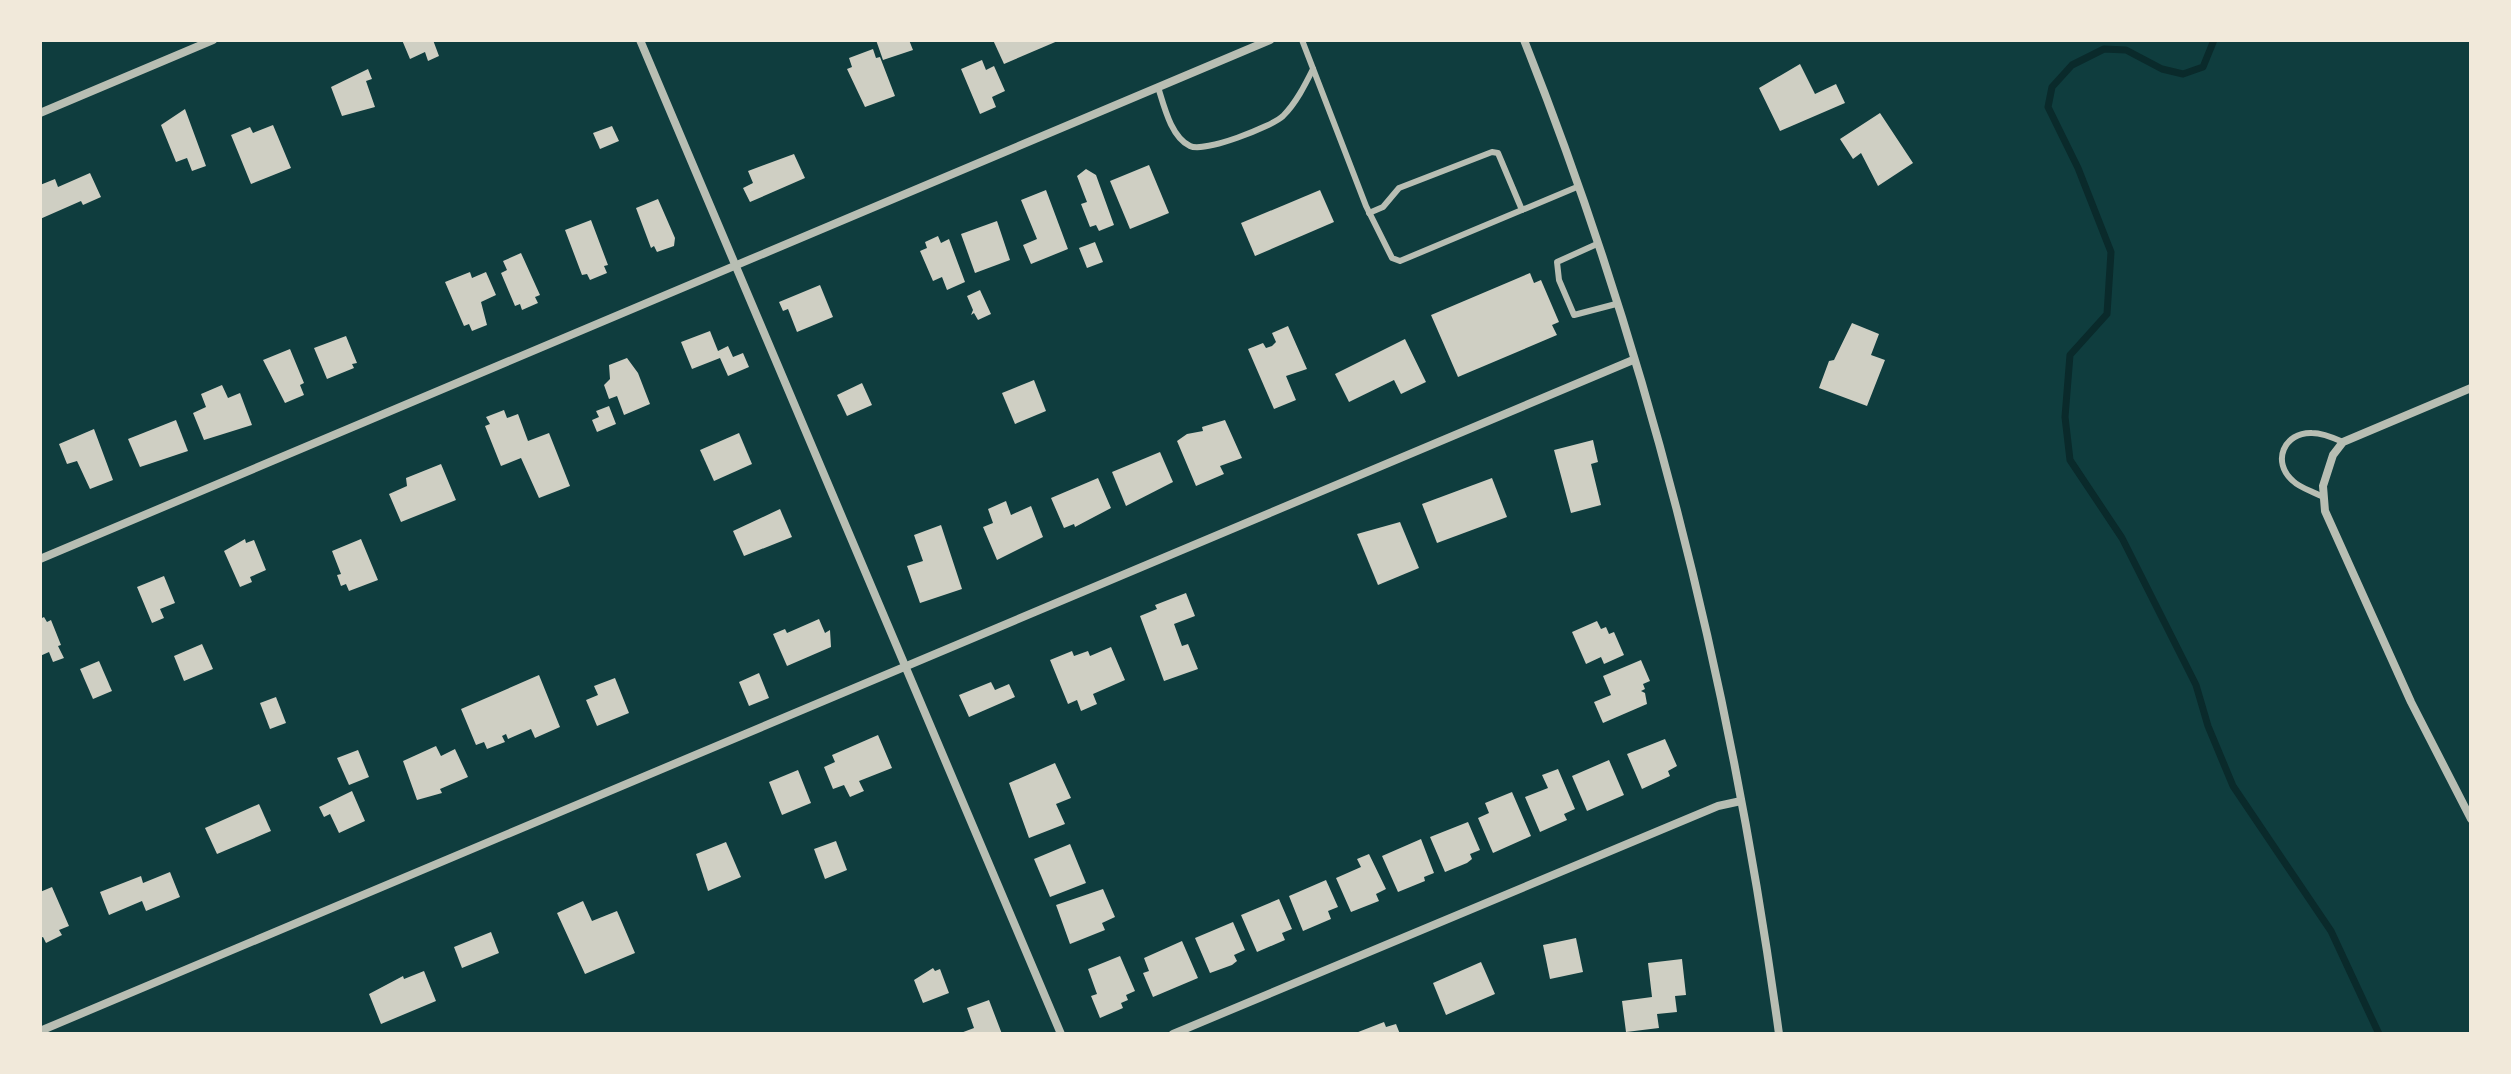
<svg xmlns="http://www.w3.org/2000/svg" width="2511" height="1074" viewBox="0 0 2511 1074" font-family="'Sofia Sans Condensed',sans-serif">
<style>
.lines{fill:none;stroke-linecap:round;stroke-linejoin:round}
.stream{stroke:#0a2a2b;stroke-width:7}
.building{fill:#cfcfc3}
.service{stroke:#b8beb3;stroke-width:6}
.minor{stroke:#b8beb3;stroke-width:8}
</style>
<rect width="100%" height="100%" fill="#0f3d3e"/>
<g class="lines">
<!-- stream -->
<polyline class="stream" points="2214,40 2203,67 2183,74 2162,69 2126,50 2104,49 2072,65 2052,87 2048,107 2078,168 2111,252 2107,314 2070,355 2065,417 2070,460 2122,538 2196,685 2208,726 2233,786 2331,931 2379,1034"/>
</g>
<!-- building -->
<g class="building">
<polygon points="402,40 433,40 439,56 428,61 425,52 410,59"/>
<polygon points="876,40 909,40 913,50 883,60"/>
<polygon points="993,40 1060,40 1004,64"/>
<polygon points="873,49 876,58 880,57 895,96 865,107 847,69 852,67 849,58"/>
<polygon points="982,60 986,70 994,66 1005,91 992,97 996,107 980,114 961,69"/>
<polygon points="1800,64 1815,94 1836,84 1845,103 1780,131 1759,88"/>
<polygon points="368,69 372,79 366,81 375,107 342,116 331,87"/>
<polygon points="185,109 206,166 192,171 187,158 176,162 161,125"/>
<polygon points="1880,113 1913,163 1878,186 1861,153 1853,159 1840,139"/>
<polygon points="273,125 291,168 251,184 231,135 250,127 253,133"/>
<polygon points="612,126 619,141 600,149 593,133"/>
<polygon points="794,154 805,178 750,202 743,188 753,183 748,171"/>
<polygon points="1149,165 1169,213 1130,229 1110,181"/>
<polygon points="1086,169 1096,175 1114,225 1099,231 1096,225 1090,227 1081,204 1087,202 1077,176"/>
<polygon points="90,173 101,197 83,205 81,201 40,219 40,185 55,179 58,187"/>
<polygon points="1046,190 1068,249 1031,264 1023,245 1037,239 1021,200"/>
<polygon points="1320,190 1334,222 1255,256 1241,223"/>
<polygon points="658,199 675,238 674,246 657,252 654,246 651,248 636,208"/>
<polygon points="591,220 608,265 604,266 607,273 590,280 587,274 582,275 565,230"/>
<polygon points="997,221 1010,260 975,273 961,234"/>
<polygon points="938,236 941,243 949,239 965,282 947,290 942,277 933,281 920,251 927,248 925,242"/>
<polygon points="1095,242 1103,262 1087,268 1079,248"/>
<polygon points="521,253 540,295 535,297 538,303 522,310 520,304 515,306 501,273 507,270 503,261"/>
<polygon points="470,272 472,278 486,272 496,295 481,302 487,325 472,331 469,324 464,326 445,282"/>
<polygon points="1530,273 1534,283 1541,280 1559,322 1552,325 1557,335 1458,377 1431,315"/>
<polygon points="820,285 833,317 797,332 788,309 783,311 779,302"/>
<polygon points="980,290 991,314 978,320 974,313 971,315 973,310 967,296"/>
<polygon points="1852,323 1879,334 1871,355 1885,360 1867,406 1819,388 1829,361 1834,360"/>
<polygon points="1288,326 1307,369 1286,376 1296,400 1274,409 1248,349 1263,343 1266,348 1272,346 1276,342 1272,333"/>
<polygon points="710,331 718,351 728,346 733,357 743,353 749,367 728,376 720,358 692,369 681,342"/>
<polygon points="346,336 357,363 352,364 354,368 327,379 314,348"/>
<polygon points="1405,339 1426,382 1401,394 1394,380 1349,402 1335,374"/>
<polygon points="290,349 304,383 300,385 304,395 285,403 263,360"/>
<polygon points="627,358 638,373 650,404 624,415 617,396 609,399 604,385 610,379 609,365"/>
<polygon points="1034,380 1046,411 1015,424 1002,393"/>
<polygon points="862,383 872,405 847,416 837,395"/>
<polygon points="222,385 228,398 240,393 252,425 204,440 193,413 206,407 201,394"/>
<polygon points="609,406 616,424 597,432 592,420 599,417 596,411"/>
<polygon points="504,410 507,418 518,414 528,441 549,433 570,486 539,498 521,458 501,466 485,426 490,424 486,417"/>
<polygon points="176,420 188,451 140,467 128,439"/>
<polygon points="1225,420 1242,458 1220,466 1224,474 1196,486 1177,441 1187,434 1203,431 1202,427"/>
<polygon points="94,429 113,480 90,489 77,461 67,464 59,444"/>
<polygon points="739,433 752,464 714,481 700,450"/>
<polygon points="1593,440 1598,462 1591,464 1601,505 1571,513 1554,450"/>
<polygon points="1160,452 1173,482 1126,506 1112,472"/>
<polygon points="441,464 456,500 401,522 389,494 407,486 406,478"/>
<polygon points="1098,478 1111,508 1075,527 1074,524 1064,528 1051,498"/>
<polygon points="1492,478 1507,517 1437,543 1422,504"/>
<polygon points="1006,501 1011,515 1031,506 1043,537 997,560 983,527 993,523 988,509"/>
<polygon points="780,509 792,537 744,556 733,531"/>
<polygon points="1400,522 1419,568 1378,585 1357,534"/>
<polygon points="941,525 962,589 920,603 907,566 923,561 914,535"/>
<polygon points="245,539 246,543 254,540 266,570 250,577 252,582 240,587 224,551"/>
<polygon points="361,539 378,580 349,591 346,584 341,586 337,575 341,574 332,551"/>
<polygon points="164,576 175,603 160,609 164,618 152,623 137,587"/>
<polygon points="1186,593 1195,616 1174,624 1182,646 1188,644 1198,669 1164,681 1140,616 1157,609 1155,605"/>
<polygon points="44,617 47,622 51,620 61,645 58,646 64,658 53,662 49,652 40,656 40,619"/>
<polygon points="819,619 825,633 830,630 831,647 787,666 773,634 785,629 787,633"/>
<polygon points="1597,621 1601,629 1606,627 1609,634 1614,632 1624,655 1604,664 1601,657 1586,664 1572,632"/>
<polygon points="202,644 213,669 184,681 174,656"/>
<polygon points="1111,647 1125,680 1093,694 1097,704 1081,711 1077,700 1068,704 1050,660 1072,651 1074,656 1088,651 1090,656"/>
<polygon points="1641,660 1650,681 1643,684 1645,689 1641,691 1645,693 1647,704 1603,723 1594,702 1611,695 1603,676"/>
<polygon points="99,661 112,691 93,699 80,669"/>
<polygon points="759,673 769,698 749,706 739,682"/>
<polygon points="539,675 560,727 535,738 531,729 508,739 506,734 502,736 505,742 487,749 484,742 476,745 461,709"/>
<polygon points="615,678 629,713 597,726 586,700 598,695 594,686"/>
<polygon points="991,682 995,690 1009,684 1015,697 969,717 959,695"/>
<polygon points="276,697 286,723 270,729 260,703"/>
<polygon points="878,735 892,768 859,781 864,791 850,797 844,785 833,789 824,767 835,762 832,755"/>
<polygon points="1665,739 1677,766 1668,771 1670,776 1642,789 1627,754"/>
<polygon points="436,746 441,756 455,749 468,777 440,789 442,793 417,800 403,761"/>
<polygon points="358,750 369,777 349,785 337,758"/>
<polygon points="1609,760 1624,795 1587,811 1572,776"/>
<polygon points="1055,763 1071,798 1056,804 1065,824 1029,838 1009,783"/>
<polygon points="1558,769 1575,809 1564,814 1567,820 1540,832 1525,797 1548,788 1542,775"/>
<polygon points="798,770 811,803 782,815 769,782"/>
<polygon points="352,791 365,821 339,833 330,814 324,817 319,807"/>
<polygon points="1512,792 1531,836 1493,853 1478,818 1489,813 1485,803"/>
<polygon points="259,804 271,831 217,854 205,828"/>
<polygon points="1468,822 1480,850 1470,854 1472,859 1467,863 1445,872 1430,837"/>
<polygon points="1421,839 1434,873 1424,877 1425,881 1398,892 1382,856"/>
<polygon points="836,841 847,870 825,879 814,849"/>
<polygon points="726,842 741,877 708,891 696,854"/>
<polygon points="1070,844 1086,883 1050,897 1034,859"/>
<polygon points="1369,854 1386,889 1376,894 1379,901 1351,912 1336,878 1361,867 1357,859"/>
<polygon points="170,872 180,897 146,911 142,901 109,915 100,892 141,876 143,883"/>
<polygon points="1326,880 1338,907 1328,911 1331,919 1303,931 1289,896"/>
<polygon points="52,887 69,926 59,930 62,935 46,943 43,937 40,938 40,892"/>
<polygon points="1103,889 1115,917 1102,923 1105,930 1070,944 1056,905"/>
<polygon points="1279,899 1292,929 1282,933 1285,940 1257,952 1241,915"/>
<polygon points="583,901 592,921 617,911 635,953 585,974 557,913"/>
<polygon points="1233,922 1245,950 1234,955 1237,961 1232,965 1210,973 1195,938"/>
<polygon points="491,932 499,953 462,968 454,947"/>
<polygon points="1576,938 1583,972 1550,979 1543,945"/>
<polygon points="1182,941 1198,978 1153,997 1143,973 1149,971 1144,958"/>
<polygon points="1120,956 1135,991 1126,995 1128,1000 1121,1003 1123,1008 1100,1018 1091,996 1097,994 1088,969"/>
<polygon points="1682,959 1686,995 1675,996 1677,1012 1657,1014 1659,1028 1626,1032 1622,1001 1652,997 1648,963"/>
<polygon points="1481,962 1495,994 1446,1015 1433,983"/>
<polygon points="933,968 935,971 940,969 949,993 923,1003 914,980"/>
<polygon points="424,971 436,1001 381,1024 369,994 403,976 404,979"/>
<polygon points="989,1000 1002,1034 958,1034 974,1028 967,1008"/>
<polygon points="1384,1022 1386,1027 1396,1024 1400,1034 1353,1034"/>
</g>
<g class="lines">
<!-- service -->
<g class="service">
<polyline points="1302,40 1366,206 1392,258 1400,261 1577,187"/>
<path d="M1158,87C1164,106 1171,137 1190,146C1204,153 1271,127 1283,116C1296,103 1305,85 1313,69"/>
<polyline points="1369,213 1383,207 1399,188 1492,152 1498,153 1522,210"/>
<polyline points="1597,244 1557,262 1559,280 1574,315 1616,304"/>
<path d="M2321,496C2312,491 2300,488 2293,481C2271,462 2284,432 2312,433C2323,433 2334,438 2343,442"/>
</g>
<!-- minor -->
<g class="minor">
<polyline points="640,40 1061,1034"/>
<path d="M1524,40C1650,357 1733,696 1779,1034"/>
<polyline points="40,113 213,40"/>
<polyline points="2471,388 2343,442 2333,455 2323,486 2325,511 2411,702 2471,819"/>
<polyline points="40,559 1270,40"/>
<polyline points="40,1031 1633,360"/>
<polyline points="1173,1034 1718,806 1741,801"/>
</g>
</g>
<!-- border -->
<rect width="2511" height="1074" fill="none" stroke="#f1e9da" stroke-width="84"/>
</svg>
